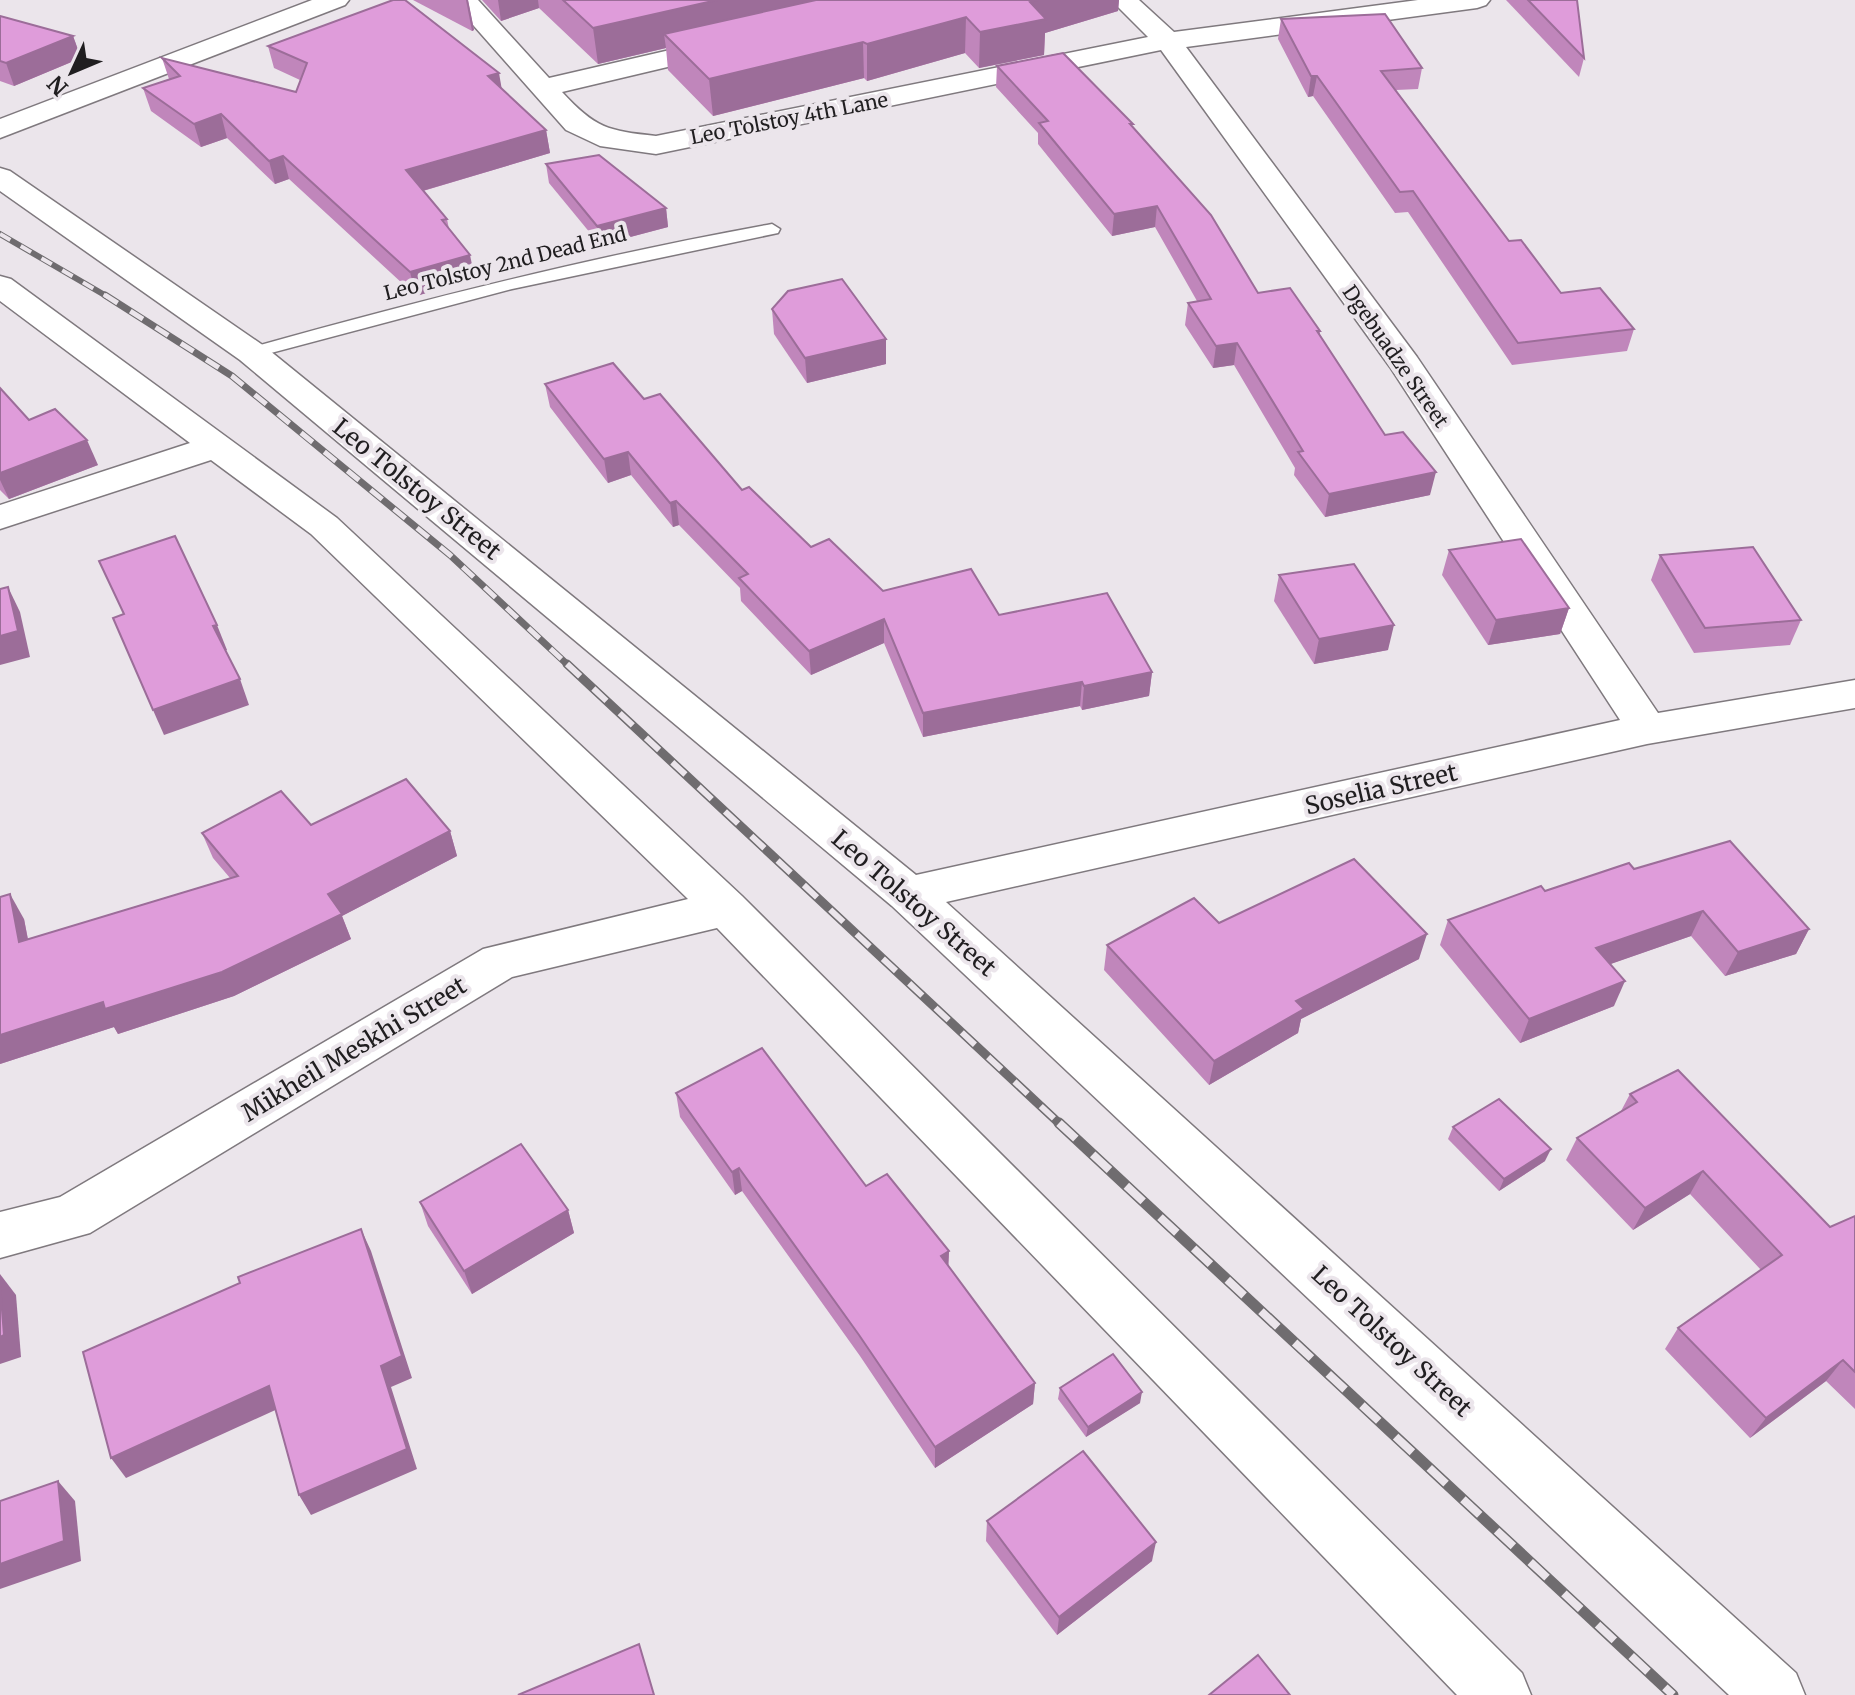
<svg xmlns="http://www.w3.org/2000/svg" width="1855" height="1695" viewBox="0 0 1855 1695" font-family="Merriweather,serif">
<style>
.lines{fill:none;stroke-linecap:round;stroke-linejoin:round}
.service-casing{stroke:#7f797e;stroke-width:3}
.minor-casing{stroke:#7f797e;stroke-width:3}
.service{fill:#fff;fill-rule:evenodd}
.minor{fill:#fff;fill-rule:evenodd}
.rail-far3-casing{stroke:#6f6c6f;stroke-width:6}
.rail-far2-casing{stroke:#6f6c6f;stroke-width:7}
.rail-far1-casing{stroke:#6f6c6f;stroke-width:9}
.rail-casing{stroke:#6f6c6f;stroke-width:11}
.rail-far3{stroke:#ebe5eb;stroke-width:4;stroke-dasharray:12;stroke-linecap:butt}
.rail-far2{stroke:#ebe5eb;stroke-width:5;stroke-dasharray:15;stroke-linecap:butt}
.rail-far1{stroke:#ebe5eb;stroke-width:6;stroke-dasharray:18;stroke-linecap:butt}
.rail{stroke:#ebe5eb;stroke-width:8;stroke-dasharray:23;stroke-linecap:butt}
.wall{fill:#c086bb}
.shaded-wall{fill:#9c6d99}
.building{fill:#df9cda;stroke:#9c6d99;stroke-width:2}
.labels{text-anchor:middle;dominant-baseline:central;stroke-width:8;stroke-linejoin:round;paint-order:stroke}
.far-street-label{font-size:20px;fill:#201e20;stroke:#ebe5eb}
.street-label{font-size:24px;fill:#201e20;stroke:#ebe5eb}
</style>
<rect width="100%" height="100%" fill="#ebe5eb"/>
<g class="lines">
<defs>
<path id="service" d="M772,224L780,229L778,233L512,289L252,358L243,353L246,349C420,300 594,256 772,224Z"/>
<g id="minor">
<polygon points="312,0 349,0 345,5 0,138 0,119"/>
<path d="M451,0H478L549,78L726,37L735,39L739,45L735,51L562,92C595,128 608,131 656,136L1148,37L1111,0H1139L1174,32L1418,0H1490L1486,5L1477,8L1186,47L1417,357L1658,713L1855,680V708L1647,744L946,902L1796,1673L1805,1695H1729L892,906L240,360L0,191V168L10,171L264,346L916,875L1620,720L1390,367L1161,50L656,154L600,146L566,130Z"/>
<polygon points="0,276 11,279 337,518 742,896 1522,1673 1531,1695 1457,1695 717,928 512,977 90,1233 0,1258 0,1212 60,1197 483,949 688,899 311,534 211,460 0,529 0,505 190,443 0,301"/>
</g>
</defs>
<!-- service casing -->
<use href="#service" class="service-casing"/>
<!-- minor casing -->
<use href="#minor" class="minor-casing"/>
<!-- service -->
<use href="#service" class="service"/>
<!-- minor -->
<use href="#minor" class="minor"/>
<defs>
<polyline id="rail-far3" points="0,234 108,297"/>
<polyline id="rail-far2" points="105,295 232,376 450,555 569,666"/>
<polyline id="rail-far1" points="567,664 1061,1125"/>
<polyline id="rail" points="1059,1123 1673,1695"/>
</defs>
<!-- rail-far3 casing -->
<use href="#rail-far3" class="rail-far3-casing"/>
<!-- rail-far2 casing -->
<use href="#rail-far2" class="rail-far2-casing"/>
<!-- rail-far1 casing -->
<use href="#rail-far1" class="rail-far1-casing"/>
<!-- rail casing -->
<use href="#rail" class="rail-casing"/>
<!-- rail-far3 -->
<use href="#rail-far3" class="rail-far3"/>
<!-- rail-far2 -->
<use href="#rail-far2" class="rail-far2"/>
<!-- rail-far1 -->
<use href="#rail-far1" class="rail-far1"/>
<!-- rail -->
<use href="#rail" class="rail"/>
</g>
<!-- wall -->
<g class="wall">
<polygon points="413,0 468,0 474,30 472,31"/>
<polygon points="482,0 1119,0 1118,11 1045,33 1044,55 979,68 965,53 867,81 864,78 713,116 668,70 666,48 598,64 539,8 501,21"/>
<polygon points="1506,0 1577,0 1584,58 1579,77"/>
<polygon points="0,16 73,36 81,58 14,86 0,81"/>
<polygon points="1281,19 1422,68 1418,89 1396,90 1509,241 1561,293 1634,329 1627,351 1512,365 1408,212 1395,213 1313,96 1308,97 1278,39"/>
<polygon points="268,46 501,89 546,130 550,153 423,191 447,219 449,229 475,279 416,296 289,179 275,184 227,138 201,147 151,111 143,88 169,79 162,58 296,92 300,80 274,68"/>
<polygon points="997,66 1133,127 1258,293 1320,331 1320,335 1385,435 1430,495 1325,517 1294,475 1295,468 1234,365 1213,368 1185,325 1188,303 1197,301 1155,227 1112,236 1038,144 1038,133 996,87"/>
<polygon points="546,164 666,208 668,227 600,245 549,183"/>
<polygon points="772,309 886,339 886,364 807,383 774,334"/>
<polygon points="545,384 644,399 742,490 811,547 883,591 999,615 1152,672 1149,696 1082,710 1080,706 923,737 884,643 811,675 741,601 740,588 679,525 673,527 631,475 608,483 550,407"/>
<polygon points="0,388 29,420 98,465 9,499 0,490"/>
<polygon points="1449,550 1569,608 1560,634 1488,645 1442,575"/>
<polygon points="1660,555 1801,620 1790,645 1694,653 1651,580"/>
<polygon points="1279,575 1388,650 1314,664 1274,601"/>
<polygon points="311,825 450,831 457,856 342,916 351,939 234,996 118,1034 114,1027 0,1064 24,919 28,939 230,878 213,858 202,833"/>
<polygon points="1634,869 1809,929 1796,954 1725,976 1691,936 1610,964 1614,1006 1520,1043 1440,945 1448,920 1545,891"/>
<polygon points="1107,945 1419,959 1301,1019 1298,1033 1209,1085 1104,970"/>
<polygon points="676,1093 866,1186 949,1251 948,1267 1035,1383 1033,1404 935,1468 860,1356 742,1191 735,1195 680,1117"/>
<polygon points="1630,1094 1830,1227 1855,1216 1855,1409 1826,1381 1750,1438 1665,1349 1678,1328 1761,1270 1690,1194 1633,1230 1566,1160 1577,1138 1621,1111"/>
<polygon points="1453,1127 1545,1161 1499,1191 1448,1139"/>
<polygon points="420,1202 568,1210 574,1233 472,1294 428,1226"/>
<polygon points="1060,1388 1140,1403 1086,1437 1058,1399"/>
<polygon points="987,1521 1152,1561 1057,1635 986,1541"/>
</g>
<!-- shaded-wall -->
<g class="shaded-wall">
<polygon points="466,0 468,0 474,30 472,31"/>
<polygon points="498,0 538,0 539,8 501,21"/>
<polygon points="717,0 876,0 664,34 666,48 598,64 593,28"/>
<polygon points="1038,0 1119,0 1118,11 1045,33 1044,55 979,68 980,32 1030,2"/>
<polygon points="966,17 965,53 867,81 867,44"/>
<polygon points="73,36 81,58 14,86 6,63"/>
<polygon points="863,42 864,78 713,116 709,79"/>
<polygon points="499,73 503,96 488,76"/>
<polygon points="1311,76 1317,76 1313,96 1308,97"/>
<polygon points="221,114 227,138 201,147 194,124"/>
<polygon points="546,130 550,153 412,194 406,170"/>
<polygon points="283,156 289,179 275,184 269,161"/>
<polygon points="1157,206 1155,227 1112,236 1114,214"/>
<polygon points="666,208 668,227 600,245 597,226"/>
<polygon points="470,255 475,279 416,296 410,272"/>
<polygon points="886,339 886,364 807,383 805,358"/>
<polygon points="1237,343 1234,365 1213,368 1216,346"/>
<polygon points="87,440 98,465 9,499 0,480 0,473"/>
<polygon points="628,452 631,475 608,483 604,459"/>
<polygon points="1436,472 1430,495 1325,517 1329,494"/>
<polygon points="676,501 679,525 673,527 670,503"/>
<polygon points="8,587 20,612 30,657 0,665 0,636"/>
<polygon points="1569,608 1560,634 1488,645 1496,620"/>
<polygon points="884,619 884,643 811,675 809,651"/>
<polygon points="217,625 227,650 222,652 213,626"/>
<polygon points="1394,625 1388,650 1314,664 1319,639"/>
<polygon points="1152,672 1149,696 1082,710 1084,686"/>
<polygon points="240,679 249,705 164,735 153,710"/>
<polygon points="1082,682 1080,706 923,737 923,713"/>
<polygon points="450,831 457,856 342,916 351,939 234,996 118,1034 114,1027 0,1064 0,1035 103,1002 328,894"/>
<polygon points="10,894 24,919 33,967 19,942"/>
<polygon points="1703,911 1691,936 1585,973 1596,948"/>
<polygon points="1809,929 1796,954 1725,976 1738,952"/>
<polygon points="1427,934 1419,959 1301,1019 1298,1033 1209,1085 1214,1061 1296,1001"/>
<polygon points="1625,981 1614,1006 1520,1043 1529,1019"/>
<polygon points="1551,1149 1545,1161 1499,1191 1504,1179"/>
<polygon points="739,1168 742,1191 735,1195 732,1172"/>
<polygon points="1703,1171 1690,1194 1633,1230 1645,1208"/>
<polygon points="568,1210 574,1233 472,1294 464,1271"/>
<polygon points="361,1229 371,1251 412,1378 391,1387 417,1469 311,1515 299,1495 381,1366"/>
<polygon points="949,1251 948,1274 941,1256"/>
<polygon points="0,1274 16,1295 21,1357 0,1364"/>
<polygon points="1843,1360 1826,1381 1750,1438 1766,1418"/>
<polygon points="1035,1383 1033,1404 935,1468 935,1447"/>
<polygon points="269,1386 282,1407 126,1478 111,1458"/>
<polygon points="1142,1392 1140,1403 1086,1437 1088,1427"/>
<polygon points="58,1481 75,1501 81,1561 0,1589 0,1564"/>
<polygon points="1156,1542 1152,1561 1057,1635 1059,1617"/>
</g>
<!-- building -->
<g class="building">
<polygon points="393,0 405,0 499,73 488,76 546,130 406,170 447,219 442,220 470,255 410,272 283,156 269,161 221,114 194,124 143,88 180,76 162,58 296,92 307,63 268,46"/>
<polygon points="563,0 717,0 593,28"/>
<polygon points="816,0 1038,0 1030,2 1046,19 980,32 966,17 867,44 863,42 709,79 664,34"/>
<polygon points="1528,0 1577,0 1584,58"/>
<polygon points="1385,14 1422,68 1381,71 1509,241 1521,240 1561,293 1600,288 1634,329 1518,343 1413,191 1400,192 1317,76 1311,76 1281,19"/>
<polygon points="0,16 73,36 6,63 0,61"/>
<polygon points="1063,53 1133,124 1130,124 1211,215 1258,293 1290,288 1320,331 1317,331 1385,435 1403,432 1436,472 1329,494 1298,452 1303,451 1237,343 1216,346 1188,303 1211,299 1157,206 1114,214 1039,123 1048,121 997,66"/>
<polygon points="599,155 666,208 597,226 546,164"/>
<polygon points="842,279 886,339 805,358 772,309 788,291"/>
<polygon points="613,363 644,399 660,394 742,490 749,487 811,547 829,539 883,591 971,569 999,615 1107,593 1152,672 1084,686 1082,682 923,713 884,619 809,651 739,578 748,574 676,501 670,503 628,452 604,459 545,384"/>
<polygon points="0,388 29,420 55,409 87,440 0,473"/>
<polygon points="175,536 217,625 213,626 240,679 153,710 113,618 124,614 99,561"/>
<polygon points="1521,539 1569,608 1496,620 1449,550"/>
<polygon points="1753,547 1801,620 1705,628 1660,555"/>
<polygon points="1354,564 1394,625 1319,639 1279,575"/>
<polygon points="8,587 18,631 0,636 0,589"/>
<polygon points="406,779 450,831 328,894 342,914 222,972 105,1009 103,1002 0,1035 0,897 10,894 19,942 238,876 202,833 281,791 311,825"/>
<polygon points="1730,841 1809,929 1738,952 1703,911 1596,948 1625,981 1529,1019 1448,920 1541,886 1545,891 1629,863 1634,869"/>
<polygon points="1354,859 1427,934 1296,1001 1304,1009 1214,1061 1107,945 1194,898 1219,923"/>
<polygon points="762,1048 866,1186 887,1174 949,1251 941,1256 1035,1383 935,1447 859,1335 739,1168 732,1172 676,1093"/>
<polygon points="1678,1070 1830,1227 1855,1216 1855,1372 1843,1360 1766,1418 1678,1328 1782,1255 1703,1171 1645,1208 1577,1138 1637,1102 1630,1094"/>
<polygon points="1499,1099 1551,1149 1504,1179 1453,1127"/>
<polygon points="521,1144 568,1210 464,1271 420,1202"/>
<polygon points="361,1229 402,1356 381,1366 407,1449 299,1495 269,1386 111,1458 83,1352 240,1283 238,1277"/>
<polygon points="0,1285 4,1335 0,1337"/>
<polygon points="1113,1354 1142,1392 1088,1427 1060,1388"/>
<polygon points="1083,1451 1156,1542 1059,1617 987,1521"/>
<polygon points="58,1481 64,1541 0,1564 0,1501"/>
<polygon points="639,1644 654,1695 518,1695"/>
<polygon points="1258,1655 1290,1695 1209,1695"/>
</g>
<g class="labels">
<!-- far-street labels -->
<g class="far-street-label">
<text transform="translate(789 118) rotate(-11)">Leo Tolstoy 4th Lane</text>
<text transform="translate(505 263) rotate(-14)">Leo Tolstoy 2nd Dead End</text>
<text transform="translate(1396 356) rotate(55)">Dgebuadze Street</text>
</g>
<!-- street labels -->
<g class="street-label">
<text transform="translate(417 489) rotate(39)">Leo Tolstoy Street</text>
<text transform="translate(1381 789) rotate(-13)">Soselia Street</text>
<text transform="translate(914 903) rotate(41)">Leo Tolstoy Street</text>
<text transform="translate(354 1049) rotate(-31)">Mikheil Meskhi Street</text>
<text transform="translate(1392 1341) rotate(43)">Leo Tolstoy Street</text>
</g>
</g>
<!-- north arrow -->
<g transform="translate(72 72) rotate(226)" stroke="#ebe5eb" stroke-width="6" paint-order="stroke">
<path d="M0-6L14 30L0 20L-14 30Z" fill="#201e20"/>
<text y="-12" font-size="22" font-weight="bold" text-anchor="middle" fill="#201e20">N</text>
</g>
</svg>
